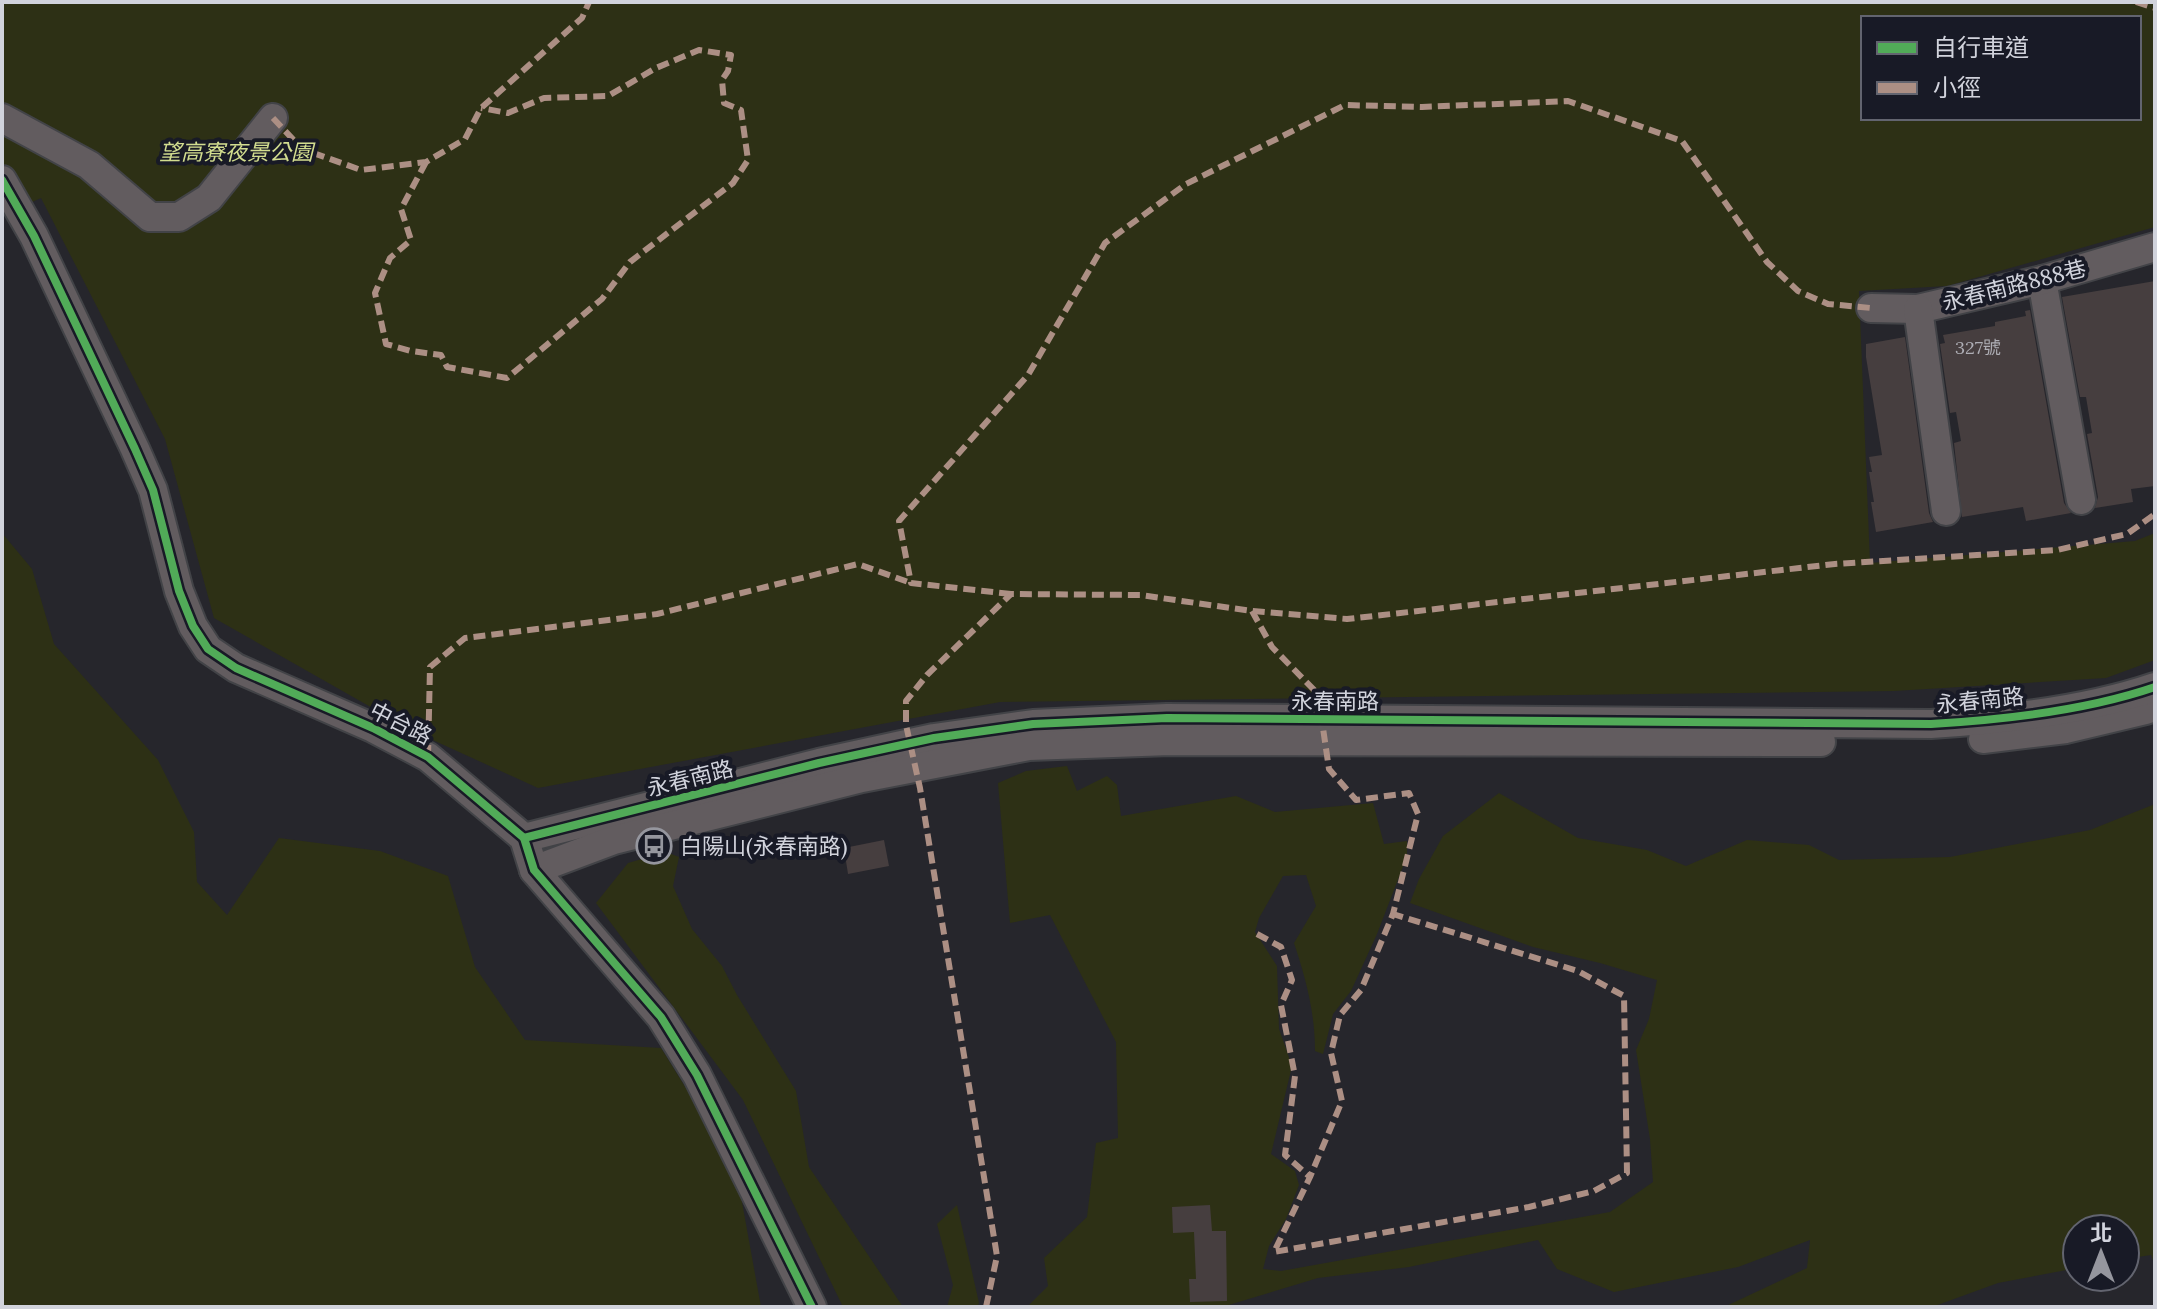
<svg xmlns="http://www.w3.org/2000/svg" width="2157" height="1309" viewBox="0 0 2157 1309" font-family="Lora,'Noto Sans TC',serif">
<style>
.green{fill:#2d3015;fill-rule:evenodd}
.building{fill:#463e3f}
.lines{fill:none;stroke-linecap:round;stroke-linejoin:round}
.minor-casing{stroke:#424347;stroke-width:32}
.minor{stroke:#625c5f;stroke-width:28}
.quiet{stroke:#ac8f84;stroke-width:6;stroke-dasharray:12 6;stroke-linecap:butt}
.cycleway-casing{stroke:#181a26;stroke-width:13}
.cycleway{stroke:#51ab58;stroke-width:8}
.labels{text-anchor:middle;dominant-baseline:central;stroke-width:8;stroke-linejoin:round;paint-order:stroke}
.number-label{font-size:18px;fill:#aeaeb5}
.park-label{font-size:22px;font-style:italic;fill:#d2dd8f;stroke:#181a26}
.street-label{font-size:22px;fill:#d1d3dc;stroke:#181a26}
.poi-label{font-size:22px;fill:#d1d3dc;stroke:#181a26;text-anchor:start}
</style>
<rect width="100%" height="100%" fill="#26262c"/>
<!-- green -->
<g class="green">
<path d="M2,2H2155V227L1947,286L1859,291L1870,563L2135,541L2155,533V660L2106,678L1894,691L1000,702L538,788L413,731L214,618L165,439L41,198L2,216ZM1863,18H2139V118H1863Z"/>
<polygon points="2,533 32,569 54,644 158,760 194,832 197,882 227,915 279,838 380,851 448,876 475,967 525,1040 661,1048 736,1169 761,1307 2,1307"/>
<path d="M1067,766L1077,791L1107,776L1117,785L1121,816L1236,796L1275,812L1373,803L1384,844L1407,841V856L1377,934L1351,991L1333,1014L1323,1054L1315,1051C1315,1013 1306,979 1294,943L1316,906L1306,875L1283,876L1259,918L1255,932L1277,966L1279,1029L1292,1066L1271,1154L1295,1171L1299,1185L1286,1219L1269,1246L1263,1269L1281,1271L1610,1212L1653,1182L1650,1139L1636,1050L1649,1019L1657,980L1600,963L1533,947L1410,903L1419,879L1443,836L1499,793L1578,838L1647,850L1686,866L1747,840L1809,845L1839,860L1950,857L2090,830L2155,804V1266L2151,1255L2125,1259V1229H2077V1268L1998,1283L1932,1307H1724L1807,1268L1810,1240L1738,1267L1614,1292L1557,1269L1538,1240L1409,1267L1318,1278L1222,1307H1027L1048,1286L1044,1258L1087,1217L1096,1143L1118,1138L1116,1042L1050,915L1010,923L998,783L1026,771Z"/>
<polygon points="666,852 679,857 673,886 692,929 722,966 737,995 796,1091 809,1167 903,1307 843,1307 743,1100 596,903 628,863"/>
<polygon points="957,1205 979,1303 977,1307 947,1307 953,1285 937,1224"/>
</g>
<!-- building -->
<g class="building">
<polygon points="2155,281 2155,486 2131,489 2133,502 2095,508 2098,497 2087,434 2092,433 2086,397 2080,397 2062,297"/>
<polygon points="2030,310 2064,503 2071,513 2026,521 2023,507 1962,517 1954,443 1961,441 1956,412 1950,413 1940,344 1945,343 1943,335 1995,326 1995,322 2026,316 2025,311"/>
<polygon points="1905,337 1929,513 1933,522 1876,532 1871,502 1874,502 1869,472 1872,472 1869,457 1882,455 1866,357 1866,344"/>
<polygon points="884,840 889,866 848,874 844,848"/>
<polygon points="1210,1205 1212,1231 1226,1231 1227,1301 1190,1302 1189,1279 1196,1279 1194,1232 1173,1233 1172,1207"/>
</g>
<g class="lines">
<defs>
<g id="minor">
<polyline points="2,118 89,165 150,217 179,217 209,198 273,118"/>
<polyline points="2,180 34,236 135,449 153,490 179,591 193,626 208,649 236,668 373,728 428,757 524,838 534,870 661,1017 697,1075 812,1307"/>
<polyline points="2042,280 2081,500"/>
<polyline points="1871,308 1918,309 2042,280 2155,247"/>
<polyline points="1918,309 1946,511"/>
<polyline points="1983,739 2066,729 2146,710"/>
<path d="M524,838L819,763L934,738L1033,724L1167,718L1931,724C2001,720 2088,710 2155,687"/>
<polyline points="534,870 614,840 862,778 1029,746 1170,741 1821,742"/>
</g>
</defs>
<!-- minor casing -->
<use href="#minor" class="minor-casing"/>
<!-- minor -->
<use href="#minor" class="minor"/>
<!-- quiet -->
<g class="quiet">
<polyline points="2136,2 2155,8"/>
<polyline points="273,118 302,149 361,170 426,162 465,139 481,108 582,18 589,2"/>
<polyline points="426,162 401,209 411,240 390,258 375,293 386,344 411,351 441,355 447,367 507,378 602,299 630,262 733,183 748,160 741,110 724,103 722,80 728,71 731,55 699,50 656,68 608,96 544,98 508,113 481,108"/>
<polyline points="1011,594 911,583 899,521 1028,375 1105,243 1186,184 1345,105 1422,107 1568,101 1682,141 1767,262 1798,291 1828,304 1871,308"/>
<polyline points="1252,611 1272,647 1318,694 1329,769 1356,800 1409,793 1418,814 1393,914 1361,990 1340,1015 1331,1053 1342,1101 1310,1177"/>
<polyline points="428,757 430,667 465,638 657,614 858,564 911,583"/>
<polyline points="1257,934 1281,947 1292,980 1281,1005 1295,1076 1285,1155 1310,1177 1274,1252 1529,1207 1594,1191 1627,1173 1624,996 1578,971 1393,914"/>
<polyline points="986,1307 997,1256 920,788 906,725 906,701 927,675 1011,594 1140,595 1252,611 1347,619 1835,564 2057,550 2127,534 2155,514"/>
</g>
<defs>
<g id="cycleway">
<polyline points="2,180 34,236 135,449 153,490 179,591 193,626 208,649 236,668 373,728 428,757 524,838 534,870 661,1017 697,1075 812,1307"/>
<path d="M524,838L819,763L934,738L1033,724L1167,718L1931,724C2001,720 2088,710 2155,687"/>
</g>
</defs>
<!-- cycleway casing -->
<use href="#cycleway" class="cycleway-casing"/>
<!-- cycleway -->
<use href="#cycleway" class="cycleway"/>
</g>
<!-- icons -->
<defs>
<symbol id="bus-ring" viewBox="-11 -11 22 22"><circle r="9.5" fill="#181a26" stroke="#95969e" stroke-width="1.5"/><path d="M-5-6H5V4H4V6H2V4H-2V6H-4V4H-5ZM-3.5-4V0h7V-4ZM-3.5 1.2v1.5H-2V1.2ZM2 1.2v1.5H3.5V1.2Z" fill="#95969e"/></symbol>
</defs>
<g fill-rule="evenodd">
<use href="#bus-ring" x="634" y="826" width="40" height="40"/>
</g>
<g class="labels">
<!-- number labels -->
<g class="number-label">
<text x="1978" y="347">327號</text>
</g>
<!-- park labels -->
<g class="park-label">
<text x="236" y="152">望高寮夜景公園</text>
</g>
<!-- street labels -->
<g class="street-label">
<text transform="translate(2014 285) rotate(-14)">永春南路888巷</text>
<text transform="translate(1980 700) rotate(-6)">永春南路</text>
<text x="1335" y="701">永春南路</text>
<text transform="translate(401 723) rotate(27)">中台路</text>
<text transform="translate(690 778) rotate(-14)">永春南路</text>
</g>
<!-- poi labels -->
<g class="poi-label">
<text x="680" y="846">白陽山(永春南路)</text>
</g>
</g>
<!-- border -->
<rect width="2157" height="1309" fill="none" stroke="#d1d3dc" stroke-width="8"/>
<!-- legend -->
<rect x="1861" y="16" width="280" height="104" fill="#181a26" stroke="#62646f" stroke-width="2"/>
<rect x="1877" y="42" width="40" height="12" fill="#51ab58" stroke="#62646f" stroke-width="2"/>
<text x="1933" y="56" font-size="24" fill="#d1d3dc">自行車道</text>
<rect x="1877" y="82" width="40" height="12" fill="#ac8f84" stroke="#62646f" stroke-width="2"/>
<text x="1933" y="96" font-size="24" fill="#d1d3dc">小徑</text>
<!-- north arrow -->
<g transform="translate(2101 1253)"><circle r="38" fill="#181a26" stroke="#62646f" stroke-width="2"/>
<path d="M0-6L14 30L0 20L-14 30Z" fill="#95969e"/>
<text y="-12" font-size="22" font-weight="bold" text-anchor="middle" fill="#d1d3dc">北</text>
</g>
</svg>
